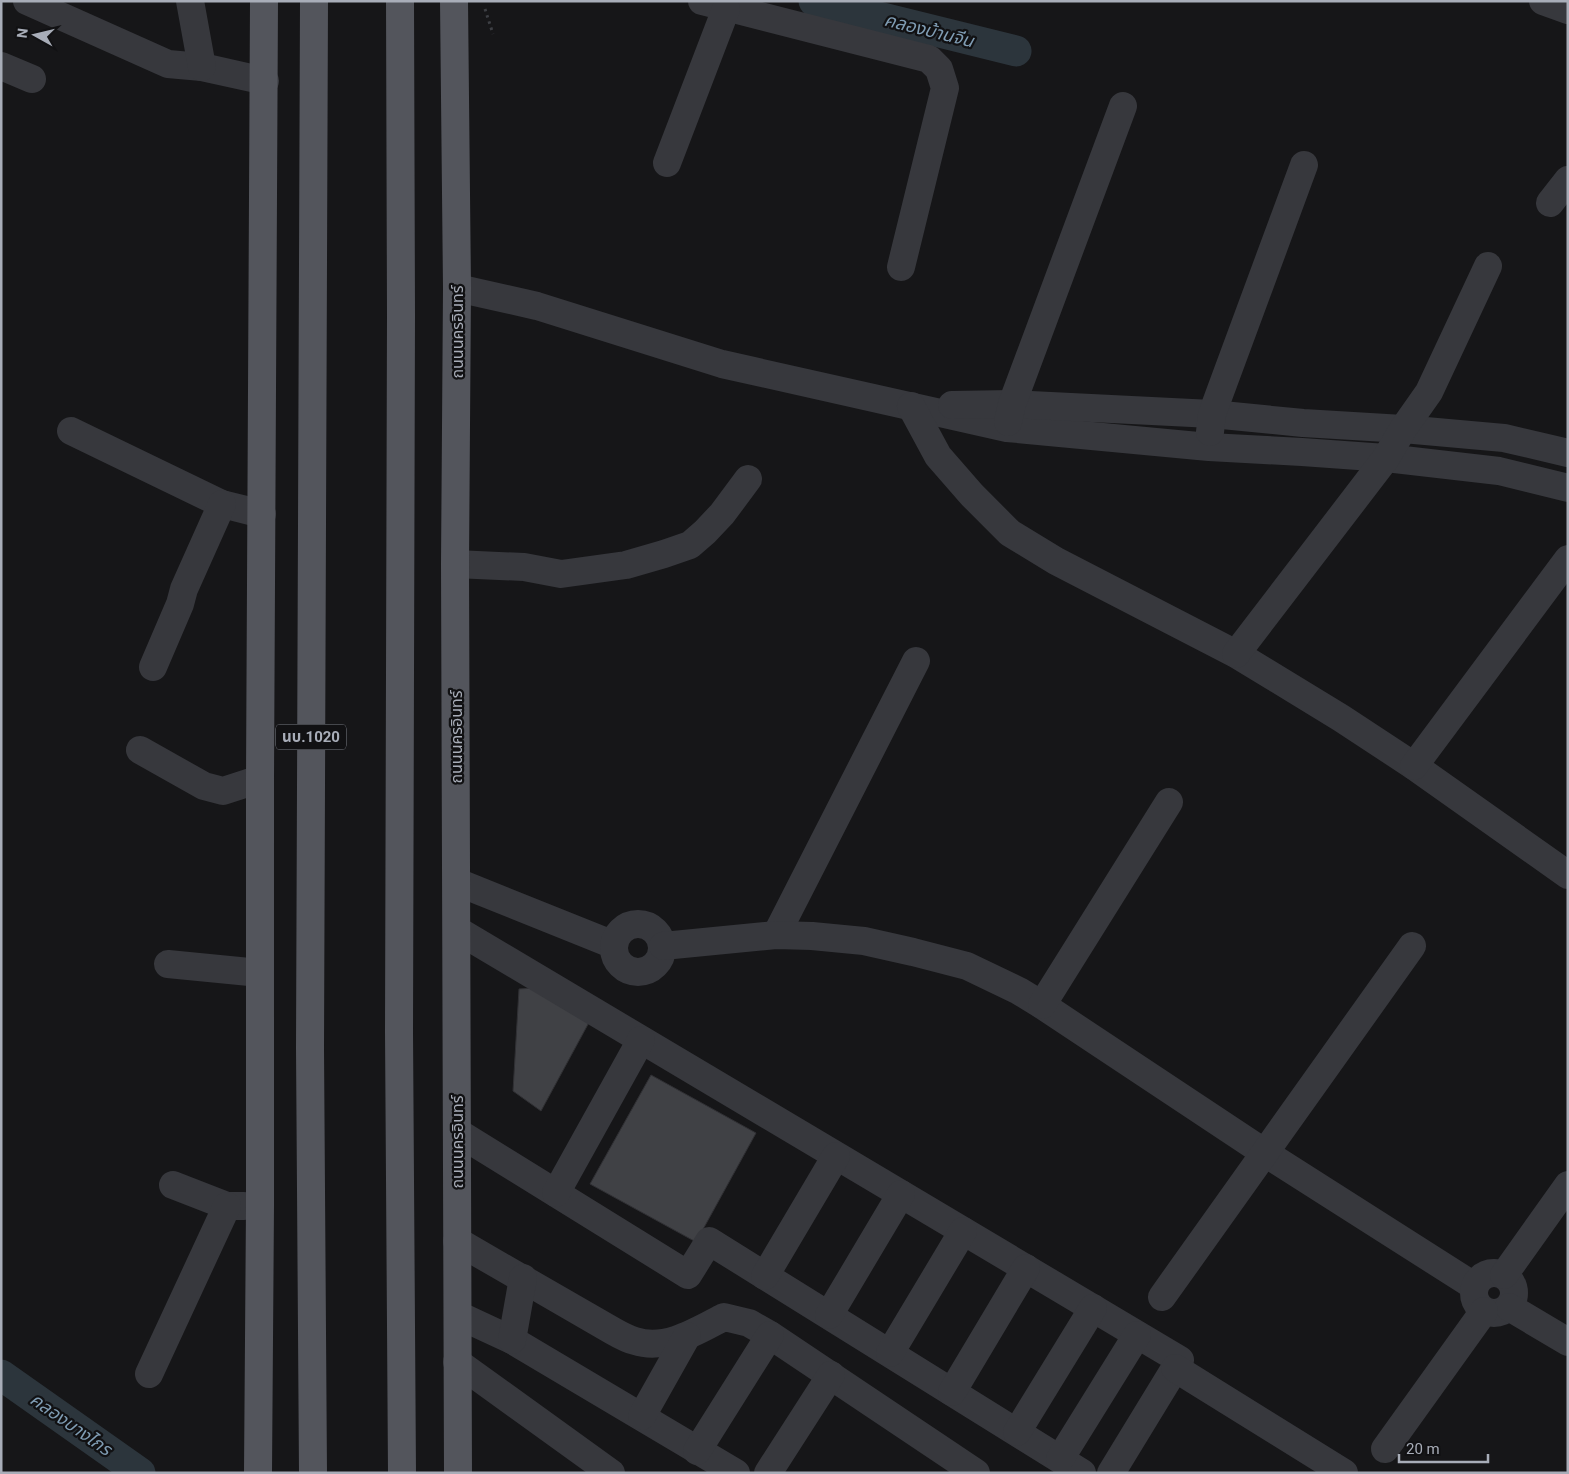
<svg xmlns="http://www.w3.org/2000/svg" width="1569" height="1474" viewBox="0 0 1569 1474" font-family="Roboto,'Noto Sans Thai',sans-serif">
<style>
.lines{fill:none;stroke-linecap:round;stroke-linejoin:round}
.canal{stroke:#2c353c;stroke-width:31}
.building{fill:#404145;stroke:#303034}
.path{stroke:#3d3f44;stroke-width:3;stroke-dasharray:2.5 4;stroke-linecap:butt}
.minor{stroke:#37383d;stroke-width:28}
.major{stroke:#53555c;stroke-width:28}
.labels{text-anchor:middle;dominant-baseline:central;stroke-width:4.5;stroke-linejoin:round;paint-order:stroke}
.shield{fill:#111113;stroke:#7b7e86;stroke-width:1}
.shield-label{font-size:15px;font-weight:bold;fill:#a8adb8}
.street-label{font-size:16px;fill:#a8adb8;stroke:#111113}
.water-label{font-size:18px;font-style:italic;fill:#7f9cb3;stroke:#111113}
</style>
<rect width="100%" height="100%" fill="#161618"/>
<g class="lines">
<!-- canal -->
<g class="canal">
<polyline points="814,1 1016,51"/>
<polyline points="1,1375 140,1473"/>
</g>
</g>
<!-- building -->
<g class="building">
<polygon points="535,988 593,1015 541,1111 513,1091 519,989"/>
<polygon points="651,1075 756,1133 696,1242 590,1184"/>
</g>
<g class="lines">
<!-- path -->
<polyline class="path" points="485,9 493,34"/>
<!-- minor -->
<g class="minor">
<polyline points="27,1 168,64 202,67 265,81"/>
<polyline points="190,1 202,67"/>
<polyline points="702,1 929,59 939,69 945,88 901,267"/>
<polyline points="1543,1 1568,10"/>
<polyline points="1,66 32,79"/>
<polyline points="667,163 726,9"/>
<polyline points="1550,203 1568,180"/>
<polyline points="457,288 537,306 722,364 1007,428 1209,447 1302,452 1386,458 1499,471 1568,488"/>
<polyline points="952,405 1012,404 1212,414 1303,423 1403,429 1504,438 1568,453"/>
<polyline points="911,406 938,456 972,495 1010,533 1056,561 1236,654 1341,718 1414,766 1568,875"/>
<polyline points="1008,422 1012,404 1123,106"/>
<polyline points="71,431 222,504 262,514"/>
<polyline points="1210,432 1212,414 1304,165"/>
<polyline points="455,564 524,567 561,574 626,565 664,554 690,545 705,532 722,514 748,479"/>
<polyline points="1236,654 1386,458 1403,429 1429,392 1488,266"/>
<polyline points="153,667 180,604 184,589 222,504"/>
<polyline points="140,750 204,786 223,791 260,779"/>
<polyline points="1414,766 1568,559"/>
<polyline points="457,882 614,945"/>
<circle cx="638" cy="948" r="24"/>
<polyline points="457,930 1180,1360 1111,1473"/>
<polyline points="776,935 916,661"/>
<polyline points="663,946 776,935 812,936 864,941 913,952 967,966 1019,991 1042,1005 1265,1153 1474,1286"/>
<polyline points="168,964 260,973"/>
<polyline points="1042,1005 1169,802"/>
<polyline points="457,1132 688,1275 709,1241 1082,1473"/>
<polyline points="173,1185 227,1206 244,1206"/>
<polyline points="556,1193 641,1040"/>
<path d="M457,1241L613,1331C620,1335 627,1339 635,1341C666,1351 697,1331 724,1317L749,1323L770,1335L976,1473"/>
<circle cx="1494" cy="1293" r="20"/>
<polyline points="1504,1275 1568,1185"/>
<polyline points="765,1276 836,1156"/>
<polyline points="1162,1297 1412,946"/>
<polyline points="1509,1307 1568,1342"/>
<polyline points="458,1315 512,1340 736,1473"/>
<polyline points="829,1315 901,1194"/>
<polyline points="512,1340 523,1278"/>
<polyline points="890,1353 963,1231"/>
<polyline points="457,1362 611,1473"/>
<polyline points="1175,1368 1344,1473"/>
<polyline points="149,1374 227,1206"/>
<polyline points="952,1392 1026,1268"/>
<polyline points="642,1416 687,1336"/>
<polyline points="1017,1432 1093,1308"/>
<polyline points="1385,1449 1484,1311"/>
<polyline points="697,1451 770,1335"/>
<polyline points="1060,1459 1137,1335"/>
<polyline points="768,1473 831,1375"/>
</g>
<!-- major -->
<g class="major">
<polyline points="400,1 401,315 399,1032 402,1473"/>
<polyline points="454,1 457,288 455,564 458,1473"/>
<polyline points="258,1473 260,1206 260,779 264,1"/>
<polyline points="313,1473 310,1048 314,1"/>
</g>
</g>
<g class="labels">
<!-- shield labels -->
<rect class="shield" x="276" y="724.5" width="70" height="25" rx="4"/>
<g class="shield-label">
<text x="311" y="737">นบ.1020</text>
</g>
<!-- street labels -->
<g class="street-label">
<text transform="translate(457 332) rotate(-90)">ถนนนครอินทร์</text>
<text transform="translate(456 737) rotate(-90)">ถนนนครอินทร์</text>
<text transform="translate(457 1142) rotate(-90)">ถนนนครอินทร์</text>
</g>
<!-- water labels -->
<g class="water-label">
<text transform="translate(929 30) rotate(14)">คลองบ้านจีน</text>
<text transform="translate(71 1424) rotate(35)">คลองบางไกร</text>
</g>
</g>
<!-- border -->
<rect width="1569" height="1474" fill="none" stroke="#a8adb8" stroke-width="5"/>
<!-- north arrow -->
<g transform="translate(35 35) rotate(278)" stroke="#111113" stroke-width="4" paint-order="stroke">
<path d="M0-4L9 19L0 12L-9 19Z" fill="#a8adb8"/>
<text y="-8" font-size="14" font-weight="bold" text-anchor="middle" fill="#a8adb8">N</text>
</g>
<!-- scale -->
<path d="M1399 1454v8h89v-8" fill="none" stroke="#a8adb8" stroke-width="2.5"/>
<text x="1406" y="1454" font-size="15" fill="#a8adb8" stroke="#111113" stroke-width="4" paint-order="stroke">20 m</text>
</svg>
